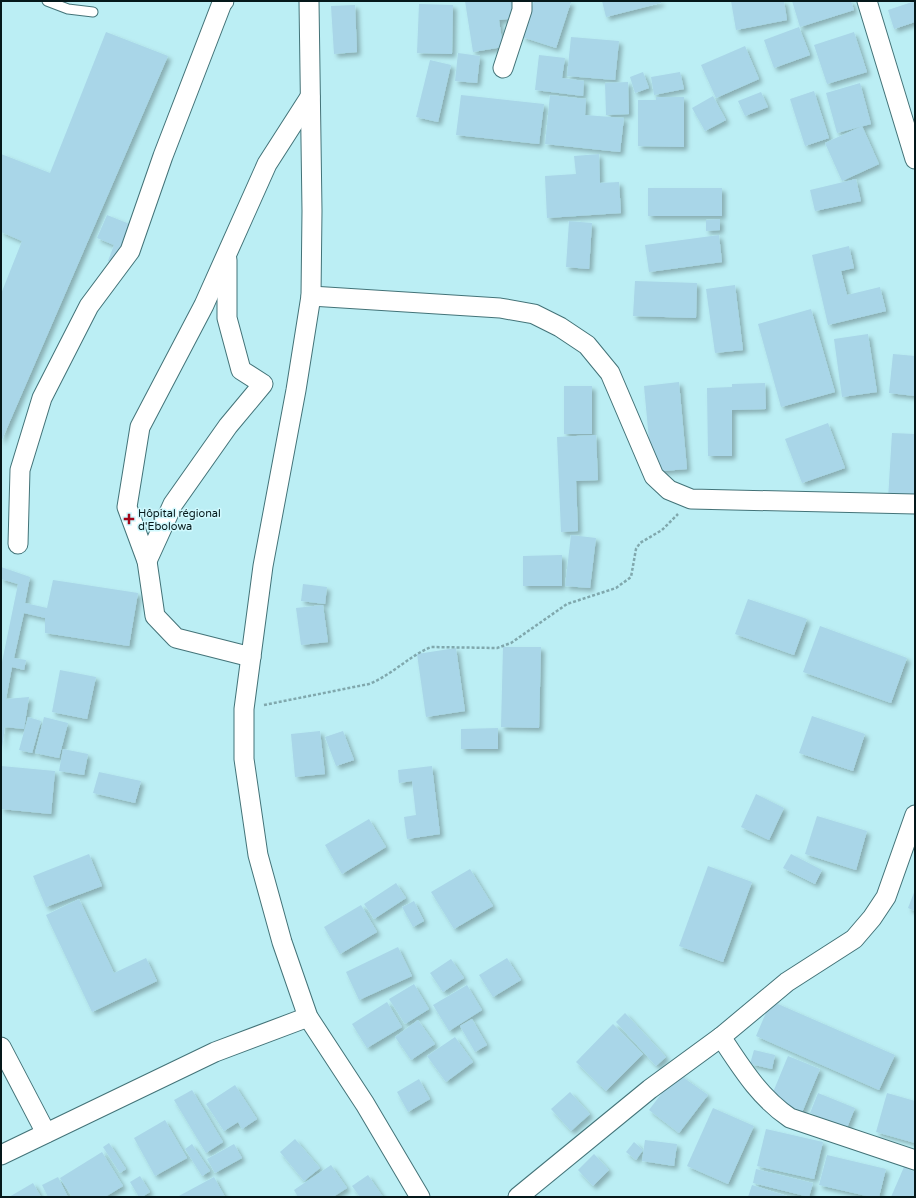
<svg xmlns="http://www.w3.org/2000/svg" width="916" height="1198" viewBox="0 0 916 1198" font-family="'Varela Round',sans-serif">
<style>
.building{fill:#a9d6e8;filter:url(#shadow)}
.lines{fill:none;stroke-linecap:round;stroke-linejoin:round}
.service-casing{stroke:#437378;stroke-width:11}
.minor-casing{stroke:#437378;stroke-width:21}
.path{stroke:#80a8ad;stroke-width:2.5;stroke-dasharray:3 2;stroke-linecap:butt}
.service{stroke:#fff;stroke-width:9}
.minor{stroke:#fff;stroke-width:19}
.poi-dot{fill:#a20619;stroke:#d0f9fe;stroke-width:1.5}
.labels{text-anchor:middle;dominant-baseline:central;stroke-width:3;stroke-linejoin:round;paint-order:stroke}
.poi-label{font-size:11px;fill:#05181a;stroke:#d0f9fe;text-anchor:start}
</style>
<defs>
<filter id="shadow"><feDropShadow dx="3.5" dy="3.5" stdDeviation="2" flood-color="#0004"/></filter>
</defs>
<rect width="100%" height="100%" fill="#bbeef4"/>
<!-- building -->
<g class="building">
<polygon points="465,1 512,1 515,18 499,20 503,47 473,52"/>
<polygon points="534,1 571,2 556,48 522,37"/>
<polygon points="602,1 661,1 661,3 606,17"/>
<polygon points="731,1 784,1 787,20 736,30"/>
<polygon points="792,1 851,1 854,10 800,27"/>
<polygon points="915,1 915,22 894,29 888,10"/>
<polygon points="419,4 453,5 452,54 417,53"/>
<polygon points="355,5 357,52 334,54 331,6"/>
<polygon points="799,27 810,55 774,68 764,40"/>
<polygon points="106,32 168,56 1,442 1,294 22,241 1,232 1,154 50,173"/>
<polygon points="854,32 867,72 827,84 814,45"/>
<polygon points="571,37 619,41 615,80 567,76"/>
<polygon points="745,46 759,79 716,98 701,65"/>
<polygon points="458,53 480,56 477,83 455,81"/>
<polygon points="539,55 565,58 562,78 584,81 583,96 535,90"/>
<polygon points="430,60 451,65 438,122 416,117"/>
<polygon points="643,72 649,88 635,93 630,77"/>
<polygon points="680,72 684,89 654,95 651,77"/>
<polygon points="628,82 629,114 606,115 605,83"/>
<polygon points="860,83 871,124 837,133 826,93"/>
<polygon points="814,91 829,138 805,146 790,99"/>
<polygon points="761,92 768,107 745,116 738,101"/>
<polygon points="461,95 544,104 539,144 456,135"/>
<polygon points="550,95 586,99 585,115 624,118 620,152 545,144"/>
<polygon points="713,96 726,120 705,131 692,108"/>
<polygon points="656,97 684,97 684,147 638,146 638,100 656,100"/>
<polygon points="862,126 879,164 842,181 825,143"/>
<polygon points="599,154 600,183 619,182 621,213 547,218 545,176 576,174 574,156"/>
<polygon points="856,179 861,201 815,211 810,190"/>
<rect x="648" y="188" width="74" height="28"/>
<polygon points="107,215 132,225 116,264 108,261 114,245 97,238"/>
<polygon points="720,219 720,230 706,231 706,220"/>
<polygon points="569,221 592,223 589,269 566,267"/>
<polygon points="719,235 722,262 649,272 645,245"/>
<polygon points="849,246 854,268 841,271 847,295 880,287 886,311 828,325 812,255"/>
<polygon points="635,281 697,283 696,318 633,316"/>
<polygon points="735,285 743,350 715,353 706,289"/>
<polygon points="811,309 835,392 781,407 758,324"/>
<polygon points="868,334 877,392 842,397 834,339"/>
<polygon points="893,354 915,356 915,396 889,393"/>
<polygon points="679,382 687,469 652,472 644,386"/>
<polygon points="765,383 766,409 732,410 732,456 708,456 707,388 732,387 732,384"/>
<rect x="564" y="386" width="28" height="48"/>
<polygon points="828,423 845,468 802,483 785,439"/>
<polygon points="892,433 915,434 915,500 888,499"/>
<polygon points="596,435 598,480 576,481 578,531 561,532 557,437"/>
<polygon points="571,535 596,538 590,588 565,586"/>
<polygon points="562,555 562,586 523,586 523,556"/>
<polygon points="1,567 30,577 25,603 47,608 53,580 138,593 129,646 45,633 45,618 24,613 14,658 26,660 24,670 12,667 6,699 29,697 24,729 5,727 2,748 1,667 18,584 1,579"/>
<polygon points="303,584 327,587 325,604 301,601"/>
<polygon points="748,599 807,619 794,655 735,634"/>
<polygon points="323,605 328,642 301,645 296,608"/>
<polygon points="820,626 907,658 891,703 803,672"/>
<polygon points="503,647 541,647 539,728 501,727"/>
<polygon points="456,648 465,711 426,717 417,654"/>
<polygon points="60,670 96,677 87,719 52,712"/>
<polygon points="812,716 865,734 853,771 799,753"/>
<polygon points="28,717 41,721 32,753 19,750"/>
<polygon points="44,717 68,723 59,758 35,753"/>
<polygon points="498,728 498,749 461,749 461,729"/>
<polygon points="320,731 325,774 295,777 291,734"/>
<polygon points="343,731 354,760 336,766 325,737"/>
<polygon points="63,749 88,754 84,775 59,771"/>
<polygon points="1,766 55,771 51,814 1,809"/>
<polygon points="432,766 440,834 407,839 404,817 416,815 412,781 399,783 398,770"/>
<polygon points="99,772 141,781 135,803 93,793"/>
<polygon points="756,794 784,808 769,840 741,827"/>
<polygon points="817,816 867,831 856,870 805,854"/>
<polygon points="369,819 386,847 342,874 325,845"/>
<polygon points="89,854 102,886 46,907 33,876"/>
<polygon points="791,854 822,870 815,884 783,868"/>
<polygon points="708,866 752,882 723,962 679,946"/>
<polygon points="470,869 493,906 454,929 431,892"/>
<polygon points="396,883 406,898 374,919 364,904"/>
<polygon points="915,890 915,911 908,908"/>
<polygon points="79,899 114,973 146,958 157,981 92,1012 46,915"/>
<polygon points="414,901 424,921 413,927 402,907"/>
<polygon points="361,905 377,932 340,954 324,927"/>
<polygon points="398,947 412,976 359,1000 346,972"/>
<polygon points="507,958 521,980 493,997 479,975"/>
<polygon points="451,959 464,978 443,992 430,973"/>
<polygon points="414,984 429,1009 405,1024 389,999"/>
<polygon points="467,985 482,1010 449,1031 433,1005"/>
<polygon points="771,1001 895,1055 879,1090 756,1036"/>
<polygon points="387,1002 402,1027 367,1048 352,1024"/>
<polygon points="625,1013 666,1057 656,1066 616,1022"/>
<polygon points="472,1019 487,1045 475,1052 460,1026"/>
<polygon points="418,1020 435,1044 411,1060 395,1037"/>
<polygon points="613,1024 643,1054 606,1091 576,1062"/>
<polygon points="455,1037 473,1062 446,1082 427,1056"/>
<polygon points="754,1050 775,1055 772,1069 750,1064"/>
<polygon points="788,1056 820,1069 801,1115 769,1102"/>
<polygon points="677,1073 708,1095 679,1133 649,1110"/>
<polygon points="419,1079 430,1099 408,1112 397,1092"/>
<polygon points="235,1085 257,1119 242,1129 238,1122 224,1131 206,1104"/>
<polygon points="192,1090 223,1142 206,1153 174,1100"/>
<polygon points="570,1092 590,1114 571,1131 551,1109"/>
<polygon points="818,1093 855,1108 847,1128 810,1113"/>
<polygon points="887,1093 915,1101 915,1143 876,1132"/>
<polygon points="713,1108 754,1126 728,1184 687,1166"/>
<polygon points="165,1120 187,1158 155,1176 134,1138"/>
<polygon points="766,1129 823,1142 814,1179 757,1166"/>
<polygon points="295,1139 320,1168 304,1181 280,1152"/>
<polygon points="645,1140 677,1144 674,1166 642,1161"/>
<polygon points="634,1142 643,1150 636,1160 626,1152"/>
<polygon points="109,1143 126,1169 120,1173 103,1147"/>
<polygon points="192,1144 210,1171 202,1176 185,1149"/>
<polygon points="234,1144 242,1158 215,1173 207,1159"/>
<polygon points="102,1152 123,1186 105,1197 72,1197 60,1178"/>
<polygon points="594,1154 609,1170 593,1186 578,1170"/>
<polygon points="827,1155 886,1169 879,1197 871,1197 819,1185"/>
<polygon points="331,1165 347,1188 333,1197 298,1197 294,1190"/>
<polygon points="904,1167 915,1172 915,1197 891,1197"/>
<polygon points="756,1169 813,1183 809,1197 753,1183"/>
<polygon points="368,1175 383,1197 360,1197 352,1186"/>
<polygon points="140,1176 150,1192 142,1197 139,1197 130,1182"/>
<polygon points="58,1177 68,1197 48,1197 42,1185"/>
<polygon points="214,1177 225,1197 177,1197"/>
<polygon points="33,1183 41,1197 9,1197"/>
<polygon points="752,1185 790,1197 748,1197"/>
</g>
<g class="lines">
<defs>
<polyline id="service" points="47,1 68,9 93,12"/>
<g id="minor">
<polyline points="309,1 312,211 311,296 296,390 263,566 244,709 244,759 258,855 282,942 308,1017 365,1104 420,1197"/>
<polyline points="867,1 915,159"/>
<polyline points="503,68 522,10 522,1"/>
<polyline points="311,296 500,308 534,314 560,327 587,345 610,373 654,476 669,490 691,499 915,504"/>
<polyline points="18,544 20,470 42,398 89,306 130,251 163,156 222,3 224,1"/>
<polyline points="147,561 173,504 228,426 263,384 241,370 227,318 227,260"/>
<polyline points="251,657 176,638 155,616 147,561 127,507 140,427 204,305 267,164 310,97"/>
<path d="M721,1037C741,1067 759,1097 790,1118L915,1160"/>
<polyline points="1,1047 46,1133"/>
<polyline points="1,1155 215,1052 308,1017"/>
<polyline points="518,1197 650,1089 721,1037 787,982 854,939 872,918 886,897 915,815"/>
</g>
</defs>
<!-- service casing -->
<use href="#service" class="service-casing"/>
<!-- minor casing -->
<use href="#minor" class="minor-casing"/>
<!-- path -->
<path class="path" d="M264,705L369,684C392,675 409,656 431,647L497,648L511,643L567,604L616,588L631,577L636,549L640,543L662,530L678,514"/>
<!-- service -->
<use href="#service" class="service"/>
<!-- minor -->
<use href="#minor" class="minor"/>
</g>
<!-- markers -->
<path class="poi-dot" d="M127 513h4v4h4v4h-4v4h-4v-4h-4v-4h4z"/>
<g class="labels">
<!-- poi labels -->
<g class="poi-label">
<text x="138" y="513">Hôpital régional<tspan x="138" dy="13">d'Ebolowa</tspan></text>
</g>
</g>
<!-- border -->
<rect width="916" height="1198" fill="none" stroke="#05181a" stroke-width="4"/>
</svg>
